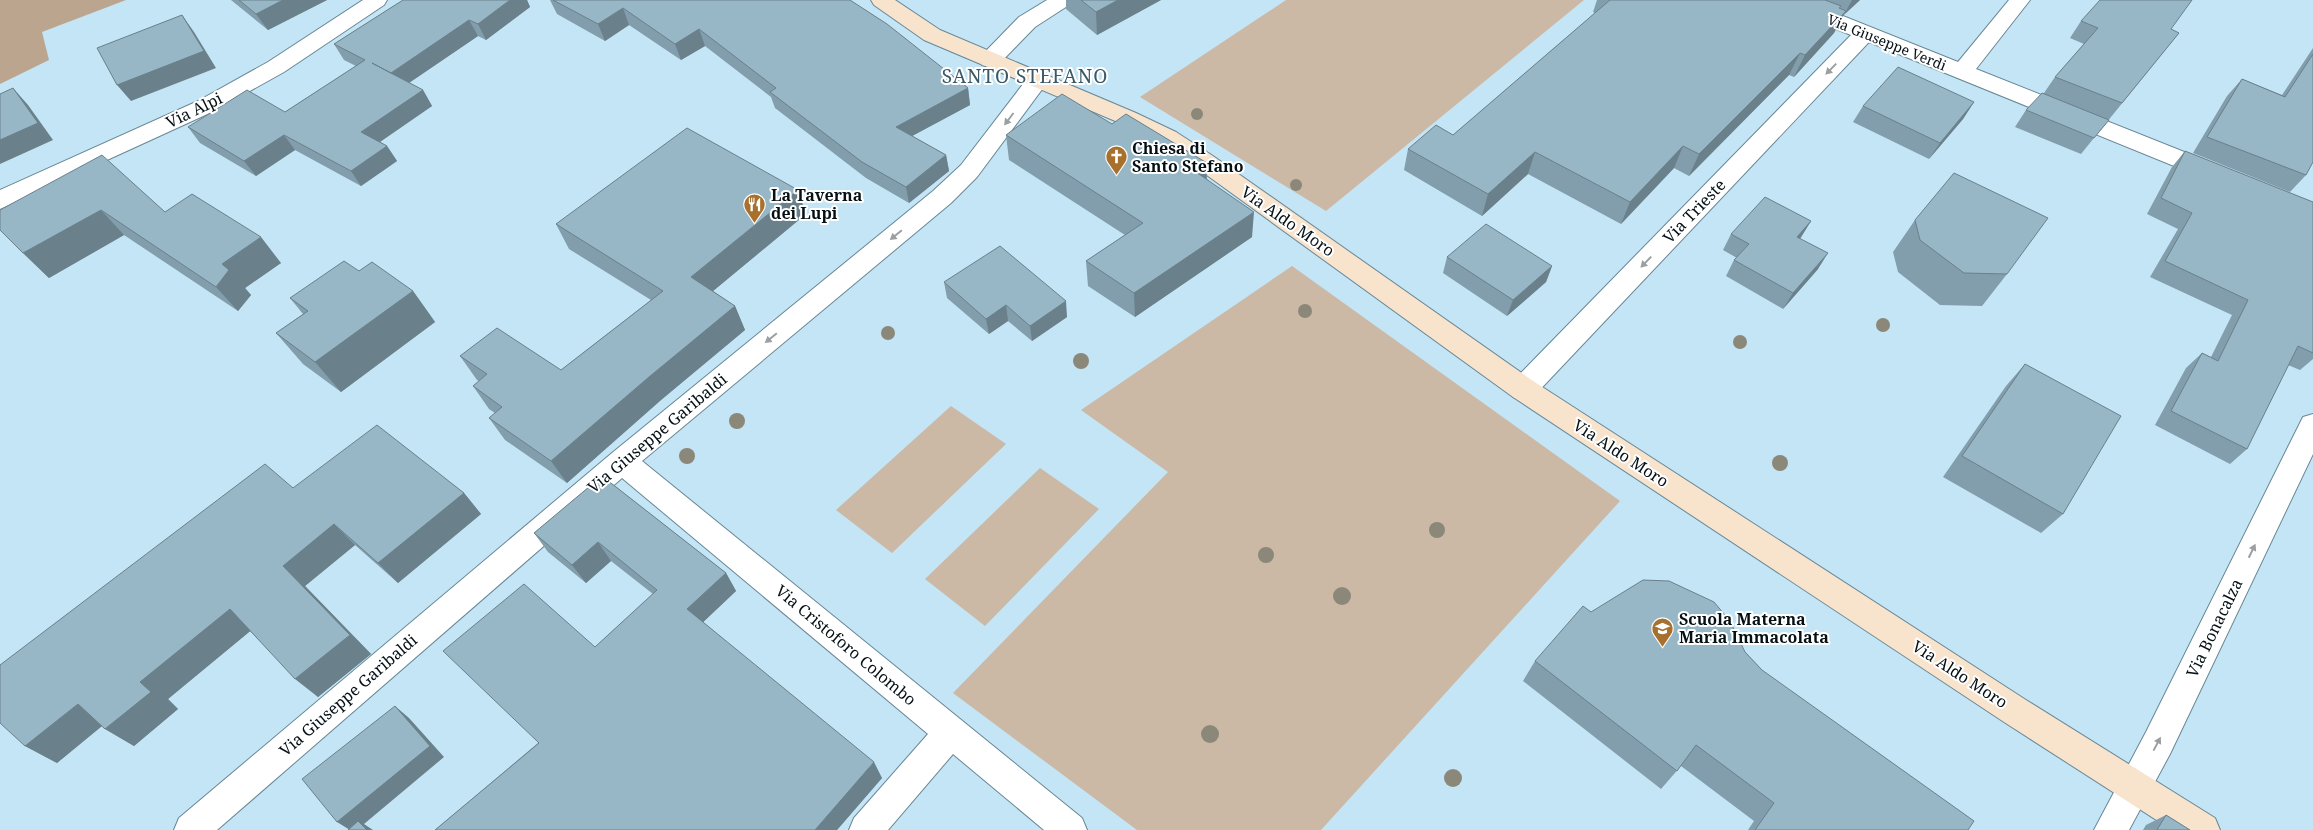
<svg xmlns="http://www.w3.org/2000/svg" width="2313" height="830" viewBox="0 0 2313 830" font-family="'Noto Serif',serif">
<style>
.green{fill:#cbb8a5}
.forest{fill:#bca58f}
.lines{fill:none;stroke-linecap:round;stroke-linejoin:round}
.street-casing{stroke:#688796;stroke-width:2}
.secondary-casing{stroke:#688796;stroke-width:2}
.street{fill:#fff;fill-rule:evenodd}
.secondary{fill:#f8e3cc;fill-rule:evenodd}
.tree{fill:#8b8879}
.wall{fill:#829dab}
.shaded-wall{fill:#6a808b}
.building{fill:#97b7c7;stroke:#6a808b}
.oneway{fill:#9b9fa1}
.labels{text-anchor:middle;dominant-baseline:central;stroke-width:4;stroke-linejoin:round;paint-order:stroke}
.far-street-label{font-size:14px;fill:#051015;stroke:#fff}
.street-label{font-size:16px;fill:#051015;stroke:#fff}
.poi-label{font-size:16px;font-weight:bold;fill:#051015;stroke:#fff;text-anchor:start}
.quarter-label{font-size:19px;letter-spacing:1px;fill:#3a5866;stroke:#fff}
</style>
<rect width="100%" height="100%" fill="#c4e5f5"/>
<!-- green -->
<g class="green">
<polygon points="1286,0 1584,0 1326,211 1140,97"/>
<polygon points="1292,266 1620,501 1321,830 1137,830 953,693 1168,472 1081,410"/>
<polygon points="951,406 1006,444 892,553 836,510"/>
<polygon points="1040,468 1099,509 985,626 925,579"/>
</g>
<!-- forest -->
<polygon class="forest" points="0,0 126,0 42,32 49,60 0,84"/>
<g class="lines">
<defs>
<g id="street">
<polygon points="363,0 387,0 384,5 284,72 214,111 0,209 0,190 198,101 268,62"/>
<polygon points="1047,0 1072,0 1069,5 1035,27 998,65 990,67 982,65 979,60 982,55 1019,17"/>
<polygon points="1774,0 1803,0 1958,62 2009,0 2030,0 1976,69 2222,167 2226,173 2222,179 2214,181 2206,179 1869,42 1533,397 1523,400 1513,397 1509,389 1513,381 1851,35 1777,5"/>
<polygon points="1038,73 1046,75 1049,80 977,177 951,203 642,461 1082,818 1087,830 1044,830 953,754 888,830 849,830 854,818 928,734 622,478 217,830 174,830 179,818 612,453 933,191 961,165 1030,75"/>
<polygon points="2313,414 2313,454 2170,754 2129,830 2094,830 2146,732 2303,417"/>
</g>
<polygon id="secondary" points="871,0 895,0 940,30 1136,113 1176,132 1213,156 1533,381 2026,700 2215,818 2220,830 2172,830 2004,722 1513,397 1197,168 1160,144 1120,123 924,40 874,5"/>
</defs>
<!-- street casing -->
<use href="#street" class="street-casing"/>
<!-- secondary casing -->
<use href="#secondary" class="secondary-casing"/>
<!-- street -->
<use href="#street" class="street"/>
<!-- secondary -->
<use href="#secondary" class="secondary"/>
</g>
<!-- trees -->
<g class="tree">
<circle cx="1197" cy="114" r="6"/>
<circle cx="1296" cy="185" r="6"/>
<circle cx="1305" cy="311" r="7"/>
<circle cx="1883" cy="325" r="7"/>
<circle cx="888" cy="333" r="7"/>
<circle cx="1740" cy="342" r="7"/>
<circle cx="1081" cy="361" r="8"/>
<circle cx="737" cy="421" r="8"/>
<circle cx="687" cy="456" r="8"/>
<circle cx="1780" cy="463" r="8"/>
<circle cx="1437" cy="530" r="8"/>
<circle cx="1266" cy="555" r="8"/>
<circle cx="1342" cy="596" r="9"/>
<circle cx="1210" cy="734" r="9"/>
<circle cx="1453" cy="778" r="9"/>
</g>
<!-- wall -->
<g class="wall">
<polygon points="231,0 327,0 268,30"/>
<polygon points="403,0 527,0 530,7 486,40 478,36 409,83 423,90 432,106 380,142 387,146 397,161 361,186 295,150 256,176 200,143 188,127 285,112 356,66 344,60 334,44"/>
<polygon points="550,0 850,0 968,88 970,105 912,136 946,155 949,171 909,203 866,178 775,108 771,97 705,46 681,60 629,25 605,41 557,14"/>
<polygon points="1066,0 1161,0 1097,35 1066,9"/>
<polygon points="1597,0 1860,0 1844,14 1834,33 1794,77 1789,75 1689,176 1674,168 1621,224 1528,174 1482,216 1404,170 1408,149 1453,135 1595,13 1593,12"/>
<polygon points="2081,21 2171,29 2179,33 2081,154 2015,127 2026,110 2044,93 2055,77 2084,44 2070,38"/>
<polygon points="2313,48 2313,162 2306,175 2290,192 2193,153 2227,96 2242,79 2282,95"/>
<polygon points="1974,102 1963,119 1929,159 1853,122 1863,106"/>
<polygon points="1112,124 1207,163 1207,179 1252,237 1135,317 1088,286 1086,261 1125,235 1009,160 1006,135"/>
<polygon points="2185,151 2313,202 2313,359 2300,370 2288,365 2247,449 2230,464 2155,425 2186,368 2202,353 2211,357 2232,315 2150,277 2178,229 2147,214 2172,167"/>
<polygon points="0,210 165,212 281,263 245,288 251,295 238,311 124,235 49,278 23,253"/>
<polygon points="806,214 713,291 735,306 745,330 661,400 567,483 505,440 489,418 495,413 489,409 473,386 479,381 477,380 460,356 561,370 651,300 569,249 556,224"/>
<polygon points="1915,220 2007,274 1982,306 1940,305 1898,272 1893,252"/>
<polygon points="1811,221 1800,239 1818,269 1783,309 1726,276 1734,260 1737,258 1723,250 1731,234"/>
<polygon points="1447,257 1552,266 1546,282 1507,316 1443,273"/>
<polygon points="359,271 413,291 435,322 341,392 303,364 276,333 303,314 290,298"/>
<polygon points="944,282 1067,317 1032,341 1008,321 989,334 947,298"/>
<polygon points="2025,364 2063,514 2041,533 1943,477 2006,386"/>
<polygon points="602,476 726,573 736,591 703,622 882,778 837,830 435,830 538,743 595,647 653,594 611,561 586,583 548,552 534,533"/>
<polygon points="293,488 464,493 481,514 398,583 355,545 305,586 371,654 318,697 250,631 168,699 178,709 134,746 105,729 102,726 57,763 25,746"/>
<polygon points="1591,612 1745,652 1762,670 1968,830 1748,830 1754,821 1681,766 1661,789 1523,681 1535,661"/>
<polygon points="2166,815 2190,830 2143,830 2146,825"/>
</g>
<!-- shaded-wall -->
<g class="shaded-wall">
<polygon points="283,0 327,0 268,30 256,14"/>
<polygon points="510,0 527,0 530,7 486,40 478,24"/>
<polygon points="1118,0 1161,0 1097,35 1096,12"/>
<polygon points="1852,0 1860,0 1844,15"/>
<polygon points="1841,6 1830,27 1846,11 1834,33 1794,77 1805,55"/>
<polygon points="623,8 629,25 605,41 598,24"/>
<polygon points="182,15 194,32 216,68 131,101 117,85"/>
<polygon points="469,20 478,36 400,89 391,73"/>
<polygon points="699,29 705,46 681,60 675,44"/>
<polygon points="1800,53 1789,75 1689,176 1699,154"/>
<polygon points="13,88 28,105 53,140 0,164 0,140"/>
<polygon points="968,88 970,105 899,143 896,127"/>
<polygon points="423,90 432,106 371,148 361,132"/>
<polygon points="1974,102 1963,119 1929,159 1940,143"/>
<polygon points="284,135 295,150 256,176 244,161"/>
<polygon points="387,146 397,161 361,186 351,171"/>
<polygon points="1683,146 1674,168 1621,224 1630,202"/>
<polygon points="1535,152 1528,174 1482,216 1488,194"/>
<polygon points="946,155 949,171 909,203 906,187"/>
<polygon points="1207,163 1206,188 1196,172"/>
<polygon points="798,190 806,214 701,301 691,277"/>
<polygon points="101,210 124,235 49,278 23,253"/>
<polygon points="1254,212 1252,237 1135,317 1134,293"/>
<polygon points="1811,221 1801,237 1788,253 1797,237"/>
<polygon points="261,237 281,263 245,288 251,295 238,311 216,287 222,264"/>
<polygon points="1828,253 1818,269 1783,309 1793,293"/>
<polygon points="1552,266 1546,282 1507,316 1513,300"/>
<polygon points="413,291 435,322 341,392 315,362"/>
<polygon points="1066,301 1067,317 1032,341 1030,326"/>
<polygon points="1006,305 1008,321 989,334 986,319"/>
<polygon points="735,306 745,330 661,400 567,483 551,461 649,377"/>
<polygon points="464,493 481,514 398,583 378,563"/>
<polygon points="334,524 355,545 305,586 371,654 318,697 295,679 283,566"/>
<polygon points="598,542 611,561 586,583 572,565"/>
<polygon points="726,573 736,591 698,627 687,609"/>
<polygon points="230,609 254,628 168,699 178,709 134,746 105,729 140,682"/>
<polygon points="78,704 108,721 57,763 25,746"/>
<polygon points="395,706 409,718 444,757 364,824 373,830 350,830 337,822"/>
<polygon points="874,762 882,778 837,830 815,830"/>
</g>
<!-- building -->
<g class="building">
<polygon points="239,0 283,0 256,14"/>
<polygon points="403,0 510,0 478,24 469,20 391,73 372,63 423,90 361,132 387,146 351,171 284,135 244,161 188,127 247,90 285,112 365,60 334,44"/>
<polygon points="553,0 850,0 887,24 968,88 896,127 946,155 906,187 862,162 770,92 776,88 699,29 675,44 623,8 598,24"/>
<polygon points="1081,0 1118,0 1096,12"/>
<polygon points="1610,0 1825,0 1841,6 1839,8 1846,11 1805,55 1800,53 1699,154 1683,146 1630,202 1535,152 1488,194 1408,149 1436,125 1453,135"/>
<polygon points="2100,0 2192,0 2171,29 2179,33 2122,103 2055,77 2098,28 2081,21"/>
<polygon points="182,15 204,51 117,85 97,48"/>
<polygon points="2313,54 2313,162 2306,175 2207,137 2242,79 2285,97"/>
<polygon points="1898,67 1974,102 1940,143 1863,106"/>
<polygon points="13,88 38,123 0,140 0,94"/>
<polygon points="2042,93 2109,120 2094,138 2026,110"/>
<polygon points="1062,94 1112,124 1126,114 1207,163 1196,172 1254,212 1134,293 1086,261 1143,223 1006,135"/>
<polygon points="687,128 798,190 691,277 735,306 649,377 551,461 489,418 502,407 473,386 487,374 460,356 497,328 561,370 663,291 556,224"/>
<polygon points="2185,151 2313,202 2313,353 2298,346 2247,449 2171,411 2202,353 2218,361 2248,300 2165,261 2192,213 2161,198"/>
<polygon points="102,155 165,212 192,194 261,237 222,264 229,270 216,287 101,210 23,253 0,230 0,210"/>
<polygon points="1954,173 2048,218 2007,274 1964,273 1920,240 1915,220"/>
<polygon points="1765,197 1811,221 1797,237 1828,253 1793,293 1734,260 1749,244 1731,234"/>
<polygon points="1486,224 1552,266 1513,300 1447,257"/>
<polygon points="1000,246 1066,301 1030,326 1006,305 986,319 944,282"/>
<polygon points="344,261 359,271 372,262 413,291 315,362 276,333 308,311 290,298"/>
<polygon points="2025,364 2121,416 2063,514 1962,456"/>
<polygon points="377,425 464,493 378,563 334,524 283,566 350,635 295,679 230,609 140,682 151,692 105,729 78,704 25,746 0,723 0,665 265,464 293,488"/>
<polygon points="602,476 726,573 687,609 874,762 815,830 435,830 539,743 443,651 524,584 595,647 657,590 598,542 572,565 534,533"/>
<polygon points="1643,580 1669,581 1714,602 1730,621 1745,652 1762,670 1974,821 1968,830 1755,830 1774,803 1696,745 1677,771 1535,661 1583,606 1591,612"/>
<polygon points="395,706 430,746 337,822 302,779"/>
<polygon points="2166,815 2190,830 2157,830"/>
<polygon points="358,821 367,830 348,830"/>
</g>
<!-- one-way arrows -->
<defs><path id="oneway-solid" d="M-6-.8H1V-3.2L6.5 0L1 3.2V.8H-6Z" transform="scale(1.25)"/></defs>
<g class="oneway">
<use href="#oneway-solid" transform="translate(1831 69) rotate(134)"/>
<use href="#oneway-solid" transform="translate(1009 119) rotate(127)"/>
<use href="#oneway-solid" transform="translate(896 235) rotate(141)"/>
<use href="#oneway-solid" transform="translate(1646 262) rotate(134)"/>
<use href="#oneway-solid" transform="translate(771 338) rotate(141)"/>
<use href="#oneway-solid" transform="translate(2252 551) rotate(-64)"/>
<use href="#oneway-solid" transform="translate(2157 744) rotate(-62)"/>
</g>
<!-- icons -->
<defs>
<symbol id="church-pin" viewBox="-11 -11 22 30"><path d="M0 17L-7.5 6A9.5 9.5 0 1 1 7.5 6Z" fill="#a8702d" stroke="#fff"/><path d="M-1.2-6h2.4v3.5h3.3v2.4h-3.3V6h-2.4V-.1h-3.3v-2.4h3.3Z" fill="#fff"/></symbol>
<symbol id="restaurant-pin" viewBox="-11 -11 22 30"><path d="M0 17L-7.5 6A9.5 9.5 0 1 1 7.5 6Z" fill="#a8702d" stroke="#fff"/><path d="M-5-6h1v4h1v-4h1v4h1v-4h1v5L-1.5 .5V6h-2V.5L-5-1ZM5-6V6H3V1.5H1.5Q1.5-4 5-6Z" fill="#fff"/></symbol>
<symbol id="school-pin" viewBox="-11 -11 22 30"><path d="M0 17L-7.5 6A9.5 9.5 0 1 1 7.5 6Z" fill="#a8702d" stroke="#fff"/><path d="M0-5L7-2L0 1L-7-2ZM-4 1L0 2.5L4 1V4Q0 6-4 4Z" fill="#fff"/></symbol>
</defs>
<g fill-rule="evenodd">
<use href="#church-pin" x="1104" y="144" width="25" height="34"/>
<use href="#restaurant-pin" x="742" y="192" width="25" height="34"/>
<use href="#school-pin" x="1650" y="616" width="25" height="34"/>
</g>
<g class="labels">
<!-- far-street labels -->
<g class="far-street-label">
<text transform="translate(1887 42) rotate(22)">Via Giuseppe Verdi</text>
</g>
<!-- street labels -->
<g class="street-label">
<text transform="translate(194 110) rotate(-26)">Via Alpi</text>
<text transform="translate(1694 211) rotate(-46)">Via Trieste</text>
<text transform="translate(1288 221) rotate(35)">Via Aldo Moro</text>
<text transform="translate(657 433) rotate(-40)">Via Giuseppe Garibaldi</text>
<text transform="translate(1621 453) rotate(33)">Via Aldo Moro</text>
<text transform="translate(2214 628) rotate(-64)">Via Bonacalza</text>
<text transform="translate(846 645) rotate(40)">Via Cristoforo Colombo</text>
<text transform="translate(1960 674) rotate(33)">Via Aldo Moro</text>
<text transform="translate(348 695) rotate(-41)">Via Giuseppe Garibaldi</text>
</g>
<!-- poi labels -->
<g class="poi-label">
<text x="1132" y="148">Chiesa di<tspan x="1132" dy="18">Santo Stefano</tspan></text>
<text x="771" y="195">La Taverna<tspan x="771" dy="18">dei Lupi</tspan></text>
<text x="1679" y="619">Scuola Materna<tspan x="1679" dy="18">Maria Immacolata</tspan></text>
</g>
<!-- quarter labels -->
<g class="quarter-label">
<text x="1025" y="76">SANTO STEFANO</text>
</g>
</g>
</svg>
